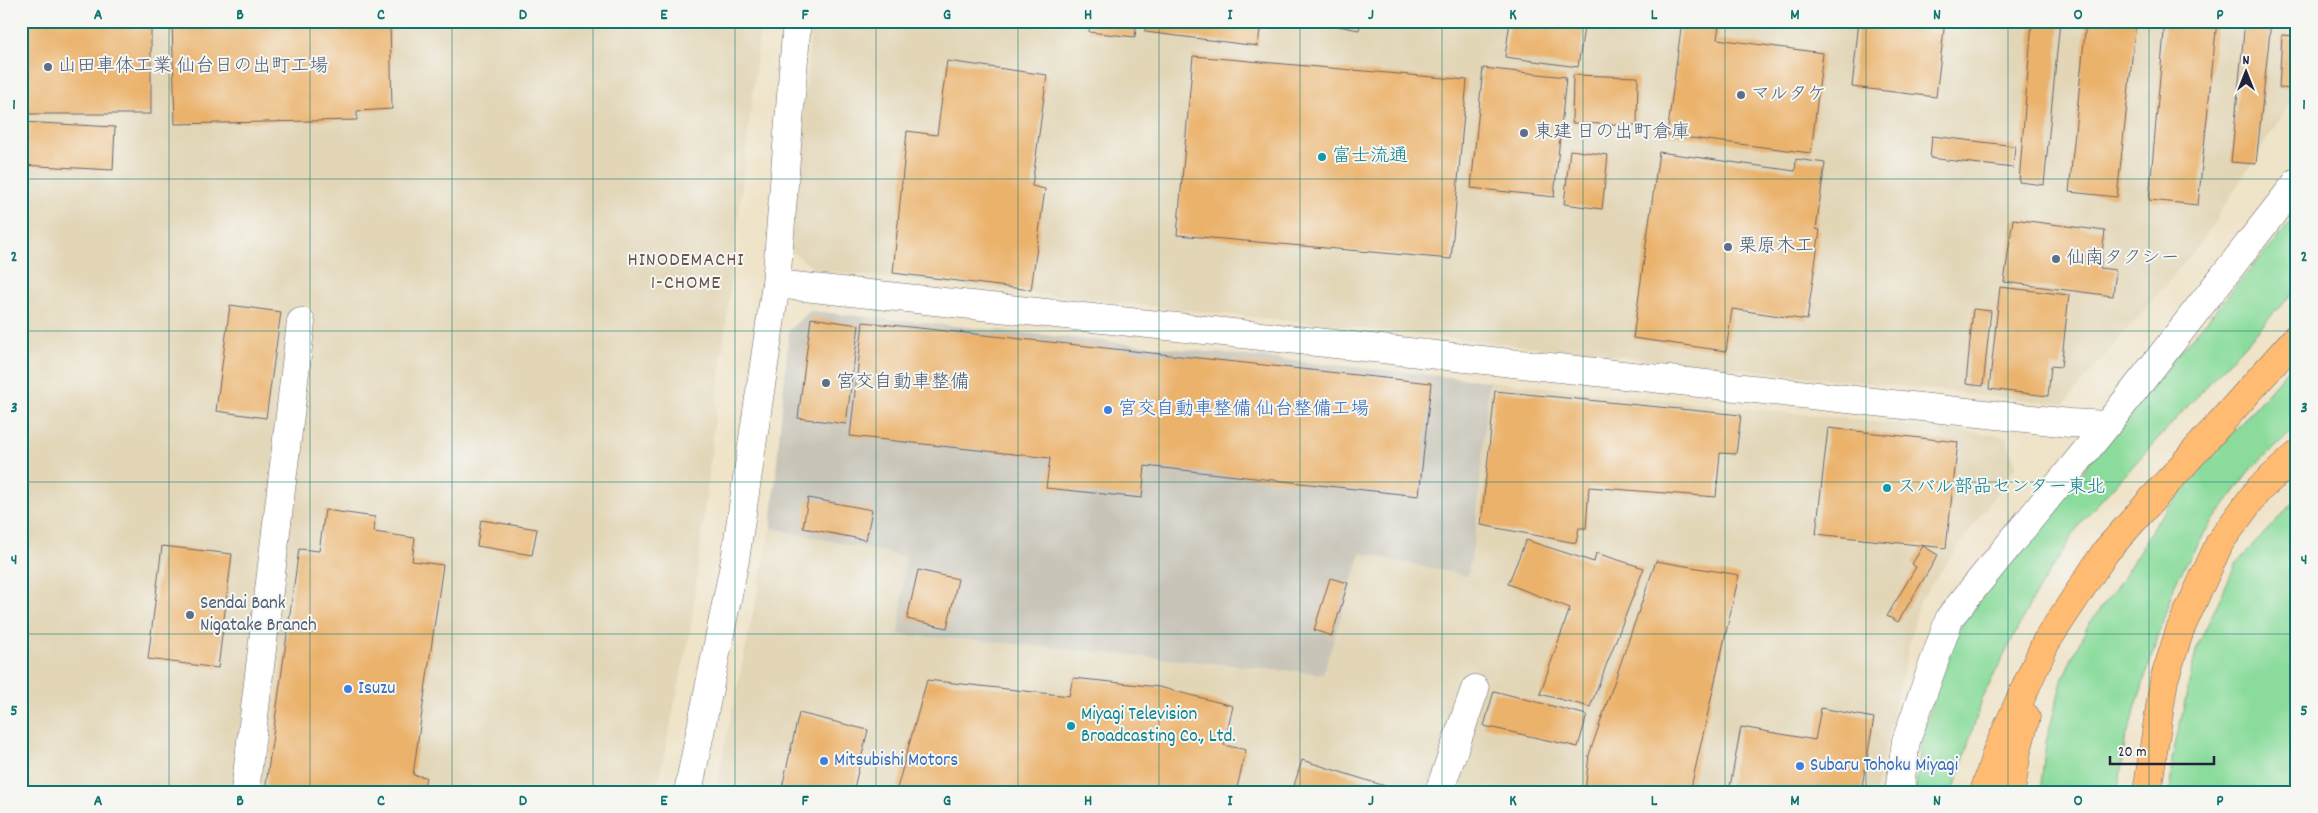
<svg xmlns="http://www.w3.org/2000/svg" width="2318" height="813" viewBox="0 0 2318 813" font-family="Dekko,'Klee One',sans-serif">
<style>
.built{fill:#e2d6b7}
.industrial{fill:#c8c4b8}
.green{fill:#8bdc9c;stroke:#567f6c}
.building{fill:#ebb26c}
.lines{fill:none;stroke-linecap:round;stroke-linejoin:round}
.minor-casing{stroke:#6a666c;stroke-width:29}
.trunk-casing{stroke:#6a666c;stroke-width:29}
.minor{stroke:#fff;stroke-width:28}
.trunk{stroke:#ffbb71;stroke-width:28}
.grid{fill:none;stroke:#0f766e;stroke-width:1;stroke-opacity:0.55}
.service-dot{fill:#5c6f8a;stroke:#f6f6f2;stroke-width:2}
.culture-dot{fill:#0f9aa8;stroke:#f6f6f2;stroke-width:2}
.shop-dot{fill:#3f7fe0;stroke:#f6f6f2;stroke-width:2}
.labels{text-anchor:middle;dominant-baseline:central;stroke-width:4;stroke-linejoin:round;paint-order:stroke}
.service-label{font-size:19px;fill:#4e5e75;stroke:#f6f6f2;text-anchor:start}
.culture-label{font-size:19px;fill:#0d838f;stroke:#f6f6f2;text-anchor:start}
.shop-label{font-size:19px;fill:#366cbe;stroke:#f6f6f2;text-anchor:start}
.neighbourhood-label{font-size:20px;letter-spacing:1px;fill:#68544c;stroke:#f6f6f2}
.neatline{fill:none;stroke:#0f766e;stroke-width:2}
.grid-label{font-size:16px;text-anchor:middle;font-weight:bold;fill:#0f766e}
</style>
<rect width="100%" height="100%" fill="#f6f6f2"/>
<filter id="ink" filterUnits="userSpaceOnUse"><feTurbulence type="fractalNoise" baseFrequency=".02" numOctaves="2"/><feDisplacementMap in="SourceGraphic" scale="10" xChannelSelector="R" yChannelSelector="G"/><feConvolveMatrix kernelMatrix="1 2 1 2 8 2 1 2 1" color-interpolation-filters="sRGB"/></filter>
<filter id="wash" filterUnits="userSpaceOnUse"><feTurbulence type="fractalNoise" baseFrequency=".0096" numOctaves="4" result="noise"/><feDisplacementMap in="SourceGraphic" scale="20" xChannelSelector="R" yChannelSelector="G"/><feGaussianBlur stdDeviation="1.12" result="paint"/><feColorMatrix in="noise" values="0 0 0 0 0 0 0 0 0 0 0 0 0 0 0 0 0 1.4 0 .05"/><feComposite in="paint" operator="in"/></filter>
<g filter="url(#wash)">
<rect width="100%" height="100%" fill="#efe3c8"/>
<!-- built -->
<g class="built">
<polygon points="21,21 761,21 691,627 656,792 21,792"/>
<polygon points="812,21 2297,21 2297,92 2200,244 2064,404 816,270 790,250"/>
<polygon points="1489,381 2006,436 2016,466 1919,602 1875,792 715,792 771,528 905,557 899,635 973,640 1323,674 1361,553 1468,575 1476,529"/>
</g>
<!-- industrial -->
<polygon class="industrial" points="810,311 1489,381 1476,529 1468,576 1361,553 1323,674 973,640 899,635 905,557 771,528 789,330"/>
<!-- green -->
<g class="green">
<polygon points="2297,215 2297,288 2081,522 2032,600 1983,697 1953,792 1915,792 1922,738 1943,664 1965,618 2142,396"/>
<polygon points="2297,359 2297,426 2251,469 2205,532 2175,583 2125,741 2118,792 2040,792 2046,742 2063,677 2087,627 2121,581 2159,518"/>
<polygon points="2297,498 2297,792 2170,792 2172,760 2197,647 2236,564"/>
</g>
<g id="blocks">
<!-- building -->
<g class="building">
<rect x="21" y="21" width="130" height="93"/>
<polygon points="172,21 390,21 392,109 357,111 357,120 175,124"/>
<polygon points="1090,21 1137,21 1135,37 1089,32"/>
<polygon points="1146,21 1261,21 1258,46 1145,32"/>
<polygon points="1311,21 1361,21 1359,30"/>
<polygon points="1510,21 1585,21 1578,67 1505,57"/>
<polygon points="1682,21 1719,25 1717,39 1823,53 1811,153 1667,135"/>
<polygon points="1859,21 1945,21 1936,97 1852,87"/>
<polygon points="2032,21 2060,21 2044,185 2019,182"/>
<polygon points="2086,21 2136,21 2117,197 2069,192"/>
<polygon points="2165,21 2217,21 2198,205 2149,200"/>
<polygon points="2245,21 2271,21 2256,164 2231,162"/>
<polygon points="2282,35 2297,36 2297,89 2279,88"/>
<polygon points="1193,56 1467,80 1451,259 1177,235"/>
<polygon points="947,61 1047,75 1032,186 1045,189 1031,290 893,273 907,131 937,135"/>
<polygon points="1483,68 1566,77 1554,197 1471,188"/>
<polygon points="1573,75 1638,77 1637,125 1572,123"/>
<polygon points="21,122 115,127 113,170 21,165"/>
<polygon points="1932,136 2015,146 2013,168 1930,158"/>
<polygon points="1570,150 1608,155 1602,209 1564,204"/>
<polygon points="1659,152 1795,171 1796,159 1825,163 1816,229 1820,230 1807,320 1732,309 1726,351 1633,338"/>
<polygon points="2013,219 2105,231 2100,268 2116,270 2113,296 2004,282"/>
<polygon points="2000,287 2069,295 2061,367 2051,366 2048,396 1989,389"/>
<polygon points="230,305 281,312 266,418 216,411"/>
<polygon points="1973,309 1991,311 1983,386 1966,384"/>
<polygon points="811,318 859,325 846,424 798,418"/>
<polygon points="863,322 1431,383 1419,496 1145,466 1142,498 1046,488 1050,458 850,436"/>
<polygon points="1495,391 1741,415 1736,454 1720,453 1716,497 1589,487 1586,528 1579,528 1576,543 1481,525"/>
<polygon points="1828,428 1958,442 1946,548 1816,534"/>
<polygon points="808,498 872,510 866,540 803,528"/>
<polygon points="325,510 375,517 374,532 415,538 412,561 443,565 413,775 426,777 423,792 265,792 299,549 319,551"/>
<polygon points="481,520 537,529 532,555 477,546"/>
<polygon points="1526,540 1594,562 1596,553 1644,568 1590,707 1540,694 1570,608 1508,584"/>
<polygon points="162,546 232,554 218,668 148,659"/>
<polygon points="1923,546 1938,555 1898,622 1887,616 1916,567 1912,564"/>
<polygon points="1656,561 1739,575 1690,792 1585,792 1589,755"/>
<polygon points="918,570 958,579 947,628 907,619"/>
<polygon points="1330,578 1348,583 1332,636 1314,630"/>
<polygon points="1073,678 1159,687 1233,706 1224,745 1246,750 1236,792 1213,787 1212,792 896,792 927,680 1069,696"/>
<polygon points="1494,691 1587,715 1578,747 1484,726"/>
<polygon points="1821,708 1874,718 1861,792 1729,792 1741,727 1815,740"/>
<polygon points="799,713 868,730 853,792 781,792"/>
<polygon points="1302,760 1401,791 1401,792 1292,792"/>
</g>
</g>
</g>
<g filter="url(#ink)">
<use href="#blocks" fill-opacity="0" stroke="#6a666c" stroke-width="1"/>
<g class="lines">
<defs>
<g id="minor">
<polyline points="776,284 2070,423 2107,425 2297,182"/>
<polyline points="245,792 301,322"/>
<polyline points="688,792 735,560 776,284 797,21"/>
<polyline points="1439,792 1475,689"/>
<polyline points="1899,792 1906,741 1950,617 2107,425"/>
</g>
<g id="trunk">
<polyline points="1984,792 1997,751 2046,642 2106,551 2297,337"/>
<polyline points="2011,792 2017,751 2026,717"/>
<polyline points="2147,792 2164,680 2180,630 2220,542 2258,490 2297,455"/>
</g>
</defs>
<!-- minor casing -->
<use href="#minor" class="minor-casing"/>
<!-- trunk casing -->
<use href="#trunk" class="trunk-casing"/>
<!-- minor -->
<use href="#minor" class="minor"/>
<!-- trunk -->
<use href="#trunk" class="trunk"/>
</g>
</g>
<!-- grid -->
<path class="grid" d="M169,21V792M310,21V792M452,21V792M593,21V792M735,21V792M876,21V792M1018,21V792M1159,21V792M1300,21V792M1442,21V792M1583,21V792M1725,21V792M1866,21V792M2008,21V792M2149,21V792M21,179H2297M21,331H2297M21,482H2297M21,634H2297"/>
<!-- markers -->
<g class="service-dot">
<circle cx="48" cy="67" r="5"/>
<circle cx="1741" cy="95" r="5"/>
<circle cx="1524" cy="133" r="5"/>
<circle cx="1728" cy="247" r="5"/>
<circle cx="2056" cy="259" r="5"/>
<circle cx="826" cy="383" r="5"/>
<circle cx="190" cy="615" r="5"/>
</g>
<g class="culture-dot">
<circle cx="1322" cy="157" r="5"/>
<circle cx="1887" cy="488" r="5"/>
<circle cx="1071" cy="726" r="5"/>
</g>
<g class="shop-dot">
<circle cx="1108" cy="410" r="5"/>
<circle cx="348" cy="689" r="5"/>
<circle cx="824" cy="761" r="5"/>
<circle cx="1800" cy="766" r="5"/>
</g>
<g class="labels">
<!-- service labels -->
<g class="service-label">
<text x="58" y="67">山田車体工業 仙台日の出町工場</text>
<text x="1751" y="95">マルタケ</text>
<text x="1534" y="133">東建 日の出町倉庫</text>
<text x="1738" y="247">栗原木工</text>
<text x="2066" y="259">仙南タクシー</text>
<text x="836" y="383">宮交自動車整備</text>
<text x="200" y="604">Sendai Bank<tspan x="200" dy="22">Nigatake Branch</tspan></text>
</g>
<!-- culture labels -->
<g class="culture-label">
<text x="1332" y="157">富士流通</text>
<text x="1897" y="488">スバル部品センター東北</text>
<text x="1081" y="715">Miyagi Television<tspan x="1081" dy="22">Broadcasting Co., Ltd.</tspan></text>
</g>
<!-- shop labels -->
<g class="shop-label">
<text x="1118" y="410">宮交自動車整備 仙台整備工場</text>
<text x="358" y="689">Isuzu</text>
<text x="834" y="761">Mitsubishi Motors</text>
<text x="1810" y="766">Subaru Tohoku Miyagi</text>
</g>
<!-- neighbourhood labels -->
<g class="neighbourhood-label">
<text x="686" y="261">HINODEMACHI<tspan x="686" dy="23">1-CHOME</tspan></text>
</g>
</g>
<!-- margin -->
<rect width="2318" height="813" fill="none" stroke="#f6f6f2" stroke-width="55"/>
<!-- north arrow -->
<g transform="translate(2246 72)" stroke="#f6f6f2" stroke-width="4" paint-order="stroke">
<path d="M0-4L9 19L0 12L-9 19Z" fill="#22223b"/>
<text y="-8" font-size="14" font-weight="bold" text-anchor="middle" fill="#22223b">N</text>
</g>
<!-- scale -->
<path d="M2110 756v8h104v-8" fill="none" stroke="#22223b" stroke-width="2.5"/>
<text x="2118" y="756" font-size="15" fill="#22223b" stroke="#f6f6f2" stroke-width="4" paint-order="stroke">20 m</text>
<rect x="28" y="28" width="2262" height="758" class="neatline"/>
<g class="grid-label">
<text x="98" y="19">A</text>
<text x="240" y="19">B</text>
<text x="381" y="19">C</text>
<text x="523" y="19">D</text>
<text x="664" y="19">E</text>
<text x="805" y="19">F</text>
<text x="947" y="19">G</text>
<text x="1088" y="19">H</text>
<text x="1230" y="19">I</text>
<text x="1371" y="19">J</text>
<text x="1513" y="19">K</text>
<text x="1654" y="19">L</text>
<text x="1795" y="19">M</text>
<text x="1937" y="19">N</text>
<text x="2078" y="19">O</text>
<text x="2220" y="19">P</text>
<text x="14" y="109">1</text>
<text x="2304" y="109">1</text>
<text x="14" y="261">2</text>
<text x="2304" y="261">2</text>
<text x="14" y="412">3</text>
<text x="2304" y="412">3</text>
<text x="14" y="564">4</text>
<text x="2304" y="564">4</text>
<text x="14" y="715">5</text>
<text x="2304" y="715">5</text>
<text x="98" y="805">A</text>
<text x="240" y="805">B</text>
<text x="381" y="805">C</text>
<text x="523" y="805">D</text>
<text x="664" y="805">E</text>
<text x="805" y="805">F</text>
<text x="947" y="805">G</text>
<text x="1088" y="805">H</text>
<text x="1230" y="805">I</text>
<text x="1371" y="805">J</text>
<text x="1513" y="805">K</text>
<text x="1654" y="805">L</text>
<text x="1795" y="805">M</text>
<text x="1937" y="805">N</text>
<text x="2078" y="805">O</text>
<text x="2220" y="805">P</text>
</g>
</svg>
